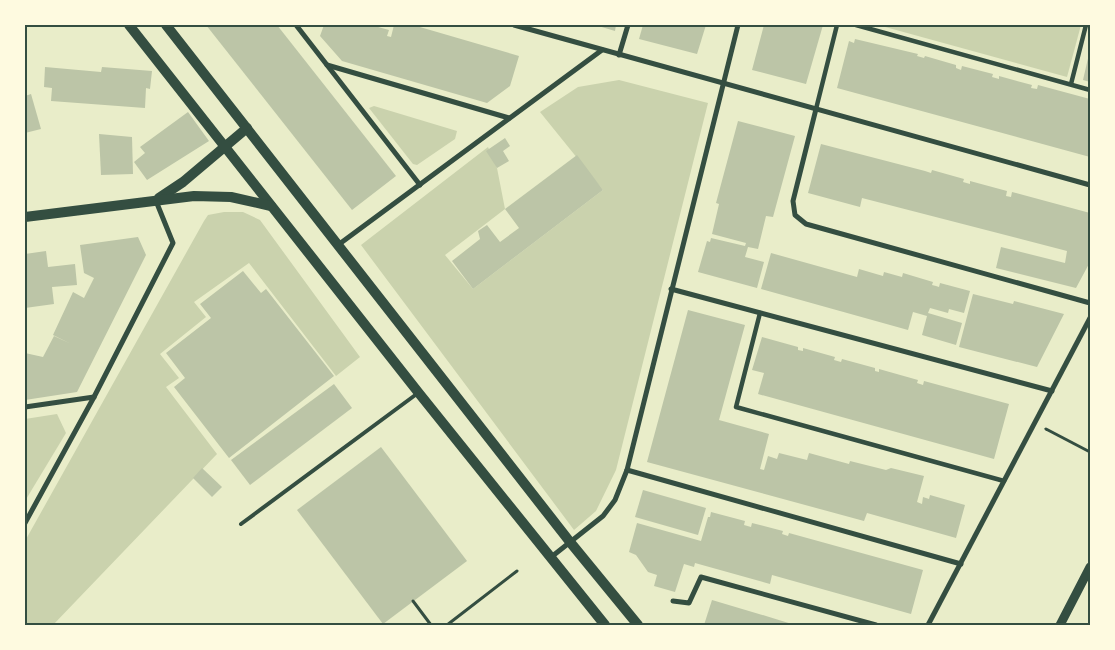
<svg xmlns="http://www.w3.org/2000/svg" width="1115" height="650" viewBox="0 0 1115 650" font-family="Lato,sans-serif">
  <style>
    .green { fill: #cad2ad }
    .building { fill: #bcc5a7 }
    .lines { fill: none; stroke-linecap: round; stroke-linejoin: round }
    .path { stroke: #344e41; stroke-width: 3 }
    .service { stroke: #344e41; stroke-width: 4 }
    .pedestrian { stroke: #344e41; stroke-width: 4.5 }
    .minor { stroke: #344e41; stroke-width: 5 }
    .tertiary { stroke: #344e41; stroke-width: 9 }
    .secondary { stroke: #344e41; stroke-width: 10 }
    .neatline { fill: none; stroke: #344e41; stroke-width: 2 }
  </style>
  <rect width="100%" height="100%" fill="#e9edc9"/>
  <!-- green -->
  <g class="green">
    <polygon points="878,25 1081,25 1067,77"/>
    <polygon points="619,80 708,103 616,470 596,511 574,530 361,245 488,147 497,168 505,209 445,255 473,289 603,190 540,112 578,87"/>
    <polygon points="374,106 457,131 455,139 417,165 413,164 369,108"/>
    <polygon points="224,212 243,212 260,220 360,357 336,376 249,263 194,302 206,317 160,354 179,378 166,387 217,454 53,625 25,625 25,541 204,221 208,215"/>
    <polygon points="57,414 66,433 25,501 25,419"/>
  </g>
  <!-- building -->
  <g class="building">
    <polygon points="206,25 277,25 396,176 352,210"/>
    <polygon points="324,25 358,25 365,27 366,25 371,25 389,30 387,36 391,37 394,25 413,25 519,56 510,86 487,103 342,61 320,36"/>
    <polygon points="595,25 616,25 615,31"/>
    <polygon points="643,25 706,25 697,54 639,39"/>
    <polygon points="764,25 823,25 806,84 752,70"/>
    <polygon points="855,39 918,54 917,56 924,58 925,56 956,65 956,68 961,70 962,66 993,74 992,77 999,79 999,76 1032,85 1031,88 1037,89 1038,85 1090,99 1090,157 837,88 849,41 854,43"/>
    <polygon points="1089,54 1090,54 1090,82 1083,80"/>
    <polygon points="45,67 101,72 102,67 152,71 150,89 146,88 145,108 51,101 52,88 44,87"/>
    <polygon points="31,94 41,129 25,133 25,96"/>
    <polygon points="188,112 209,141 147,180 134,162 145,153 140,147"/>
    <polygon points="738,121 795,136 773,217 766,216 758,249 748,247 745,257 764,262 757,288 698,272 707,241 710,242 711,238 745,246 746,243 712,234 719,204 716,203"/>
    <polygon points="99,134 132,137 133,174 101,175"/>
    <polygon points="505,138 510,146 503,151 509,161 497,168 486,151"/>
    <polygon points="821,144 925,171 931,173 932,170 964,179 963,182 970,184 970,181 1007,191 1006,196 1011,197 1012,192 1090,213 1090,262 1076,288 996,268 1001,247 1065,263 1067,251 862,198 860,207 808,193"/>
    <polygon points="577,155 603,190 473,289 452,261 480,239 478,231 487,225 500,242 519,228 505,209"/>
    <polygon points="138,237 146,255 77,392 25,400 25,353 43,357 54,336 69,343 53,335 73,292 84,298 94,278 84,273 80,245"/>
    <polygon points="46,251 48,267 75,264 77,285 52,287 54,304 25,308 25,254"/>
    <polygon points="771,253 857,277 859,269 883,276 884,272 902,277 903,273 933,282 932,285 936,286 939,287 940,283 970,291 964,313 949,309 948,313 930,308 928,313 962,323 956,345 922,335 927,316 913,312 908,330 761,289"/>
    <polygon points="243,271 261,293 266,289 334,376 229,458 174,387 185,378 166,353 211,318 200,304"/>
    <polygon points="973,294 1013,304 1014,301 1064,314 1037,367 959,347"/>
    <polygon points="688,310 745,325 719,420 769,434 760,469 764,470 768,456 777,459 779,453 807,460 809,453 849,464 850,461 886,470 891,468 924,476 917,502 922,504 923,497 929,499 930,495 965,505 956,538 867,513 864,521 647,462"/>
    <polygon points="762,337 798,347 798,350 803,351 803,348 835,357 834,360 841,362 842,359 875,368 875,371 879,372 879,369 918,380 917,383 923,385 924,381 1009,404 994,459 758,394 764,373 752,370"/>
    <polygon points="334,384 352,408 250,485 231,460"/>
    <polygon points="381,447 467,561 383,624 297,510"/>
    <polygon points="202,468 222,487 212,497 193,478"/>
    <polygon points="643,490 706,508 698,535 635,517"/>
    <polygon points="711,512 745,521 744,525 751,527 752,523 783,531 782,534 788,536 789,533 923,570 911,614 772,575 770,584 695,563 694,567 684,564 675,592 654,586 657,575 648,572 636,555 629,552 637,523 701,541 708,517 710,517"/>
    <polygon points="712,600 766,616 795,625 704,625"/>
  </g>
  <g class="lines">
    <!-- path -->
    <g class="path">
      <polyline points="1046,429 1090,452"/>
      <polyline points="413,601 431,625"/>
      <polyline points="447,625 517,571"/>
    </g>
    <!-- service -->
    <polyline class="service" points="241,524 418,393"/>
    <!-- pedestrian -->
    <g class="pedestrian">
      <polyline points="856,25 1090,90"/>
      <polyline points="1071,84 1086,25"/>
      <polyline points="816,109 837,25"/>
      <polyline points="760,313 736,407 1004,481"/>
    </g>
    <!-- minor -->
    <g class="minor">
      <polyline points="296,25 420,185"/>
      <polyline points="514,25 1090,185"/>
      <polyline points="619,55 628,25"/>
      <polyline points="327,65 509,118"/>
      <polyline points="816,109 793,201 795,215 806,224 1090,303"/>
      <polyline points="338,245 602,50"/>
      <polyline points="671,289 1052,391"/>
      <polyline points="25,407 94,397"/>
      <polyline points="627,470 961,564"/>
      <polyline points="25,523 94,397 173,243 156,201"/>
      <polyline points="550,558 603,516 615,500 627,470 738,25"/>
      <polyline points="673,601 689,603 701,577 876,625"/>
      <polyline points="928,625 1090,318"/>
    </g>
    <!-- tertiary -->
    <polyline class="tertiary" points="1060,625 1090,567"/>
    <!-- secondary -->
    <g class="secondary">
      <polyline points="129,25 418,392 605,625"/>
      <polyline points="166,25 570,542 638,625"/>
      <polyline points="159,198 183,182 247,128"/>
      <polyline points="25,217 194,196 231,197 271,206"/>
    </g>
  </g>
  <!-- border -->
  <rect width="1115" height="650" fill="none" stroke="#fefae0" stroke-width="52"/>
  <rect x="26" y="26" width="1063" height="598" class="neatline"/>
</svg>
